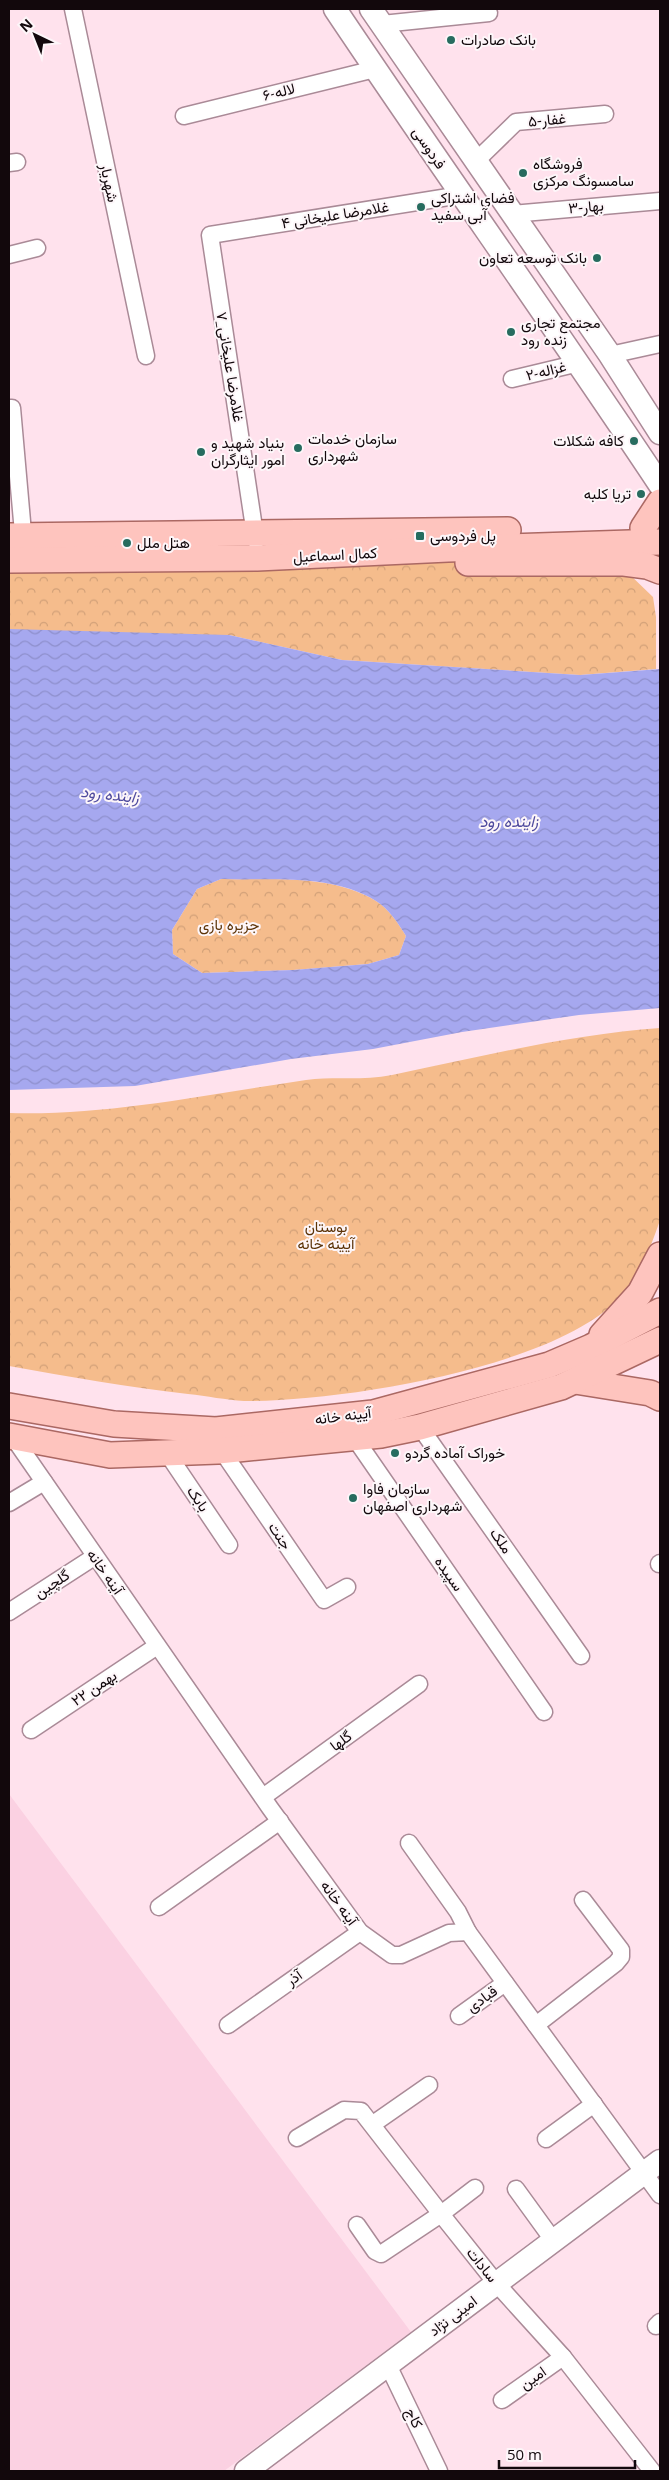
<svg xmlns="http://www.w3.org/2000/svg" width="669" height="2480" viewBox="0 0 669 2480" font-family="'Open Sans',Vazirmatn,sans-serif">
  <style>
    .built { fill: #fbd1e2 }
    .park { fill: url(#park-crowns) }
    .water { fill: url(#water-waves); fill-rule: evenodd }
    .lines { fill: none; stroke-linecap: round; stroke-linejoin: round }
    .street-casing { stroke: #aa8a97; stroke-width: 19 }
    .secondary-casing { stroke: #aa8a97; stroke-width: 25 }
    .primary-casing { stroke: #ab6863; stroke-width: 28 }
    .street { stroke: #fff; stroke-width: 16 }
    .secondary { stroke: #fff; stroke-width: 22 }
    .primary { stroke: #fec4be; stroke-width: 25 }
    .poi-dot { fill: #276c5f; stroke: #fdf6f9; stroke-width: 2 }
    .labels { text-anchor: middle; stroke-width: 4; stroke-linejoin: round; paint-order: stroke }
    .poi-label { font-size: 15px; fill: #12080c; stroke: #fdf6f9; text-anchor: start }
    .street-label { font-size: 15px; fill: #12080c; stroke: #fdf6f9 }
    .park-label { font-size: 15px; fill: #5c3307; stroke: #fdf6f9 }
    .water-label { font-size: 16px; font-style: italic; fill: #4f4a9e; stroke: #fdf6f9 }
  </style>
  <defs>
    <pattern id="park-crowns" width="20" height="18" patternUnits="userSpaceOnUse" patternTransform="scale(1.25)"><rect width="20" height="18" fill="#f5bc8c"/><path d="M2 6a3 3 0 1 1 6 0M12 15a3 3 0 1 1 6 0" fill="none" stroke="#d1a078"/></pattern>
    <pattern id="water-waves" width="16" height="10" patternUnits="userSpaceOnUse" patternTransform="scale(1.25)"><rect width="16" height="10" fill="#a6a8ef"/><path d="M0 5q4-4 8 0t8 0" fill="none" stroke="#8e8fcc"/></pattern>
  </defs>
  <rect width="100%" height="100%" fill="#ffe2ed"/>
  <!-- built -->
  <polygon class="built" points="9,1794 411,2332 224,2471 9,2471"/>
  <!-- park -->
  <g class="park">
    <polygon points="445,554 467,570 626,571 653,597 656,617 656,669 580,675 342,660 229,635 9,639 9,566"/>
    <path d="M221 879C271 880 332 874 376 901 389 909 398 923 406 936L399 955 368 964 293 970 202 973 173 954 172 930 197 889Z"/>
    <path d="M660 1028V1220C651 1247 640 1274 621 1296 558 1368 337 1402 244 1401 226 1400 207 1396 188 1394 128 1387 69 1377 9 1366V1113C107 1116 209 1094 306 1080 335 1076 363 1081 392 1075 479 1057 572 1034 660 1028Z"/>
  </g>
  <!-- water -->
  <path class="water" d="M9 629 229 635 342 660 580 675 660 669V1008L579 1015 462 1032 373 1049 291 1059 135 1086 9 1090ZM221 879C271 881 331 873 376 901 389 909 398 923 406 936L399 955 368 964 293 970 202 973 173 954 172 930 197 889Z"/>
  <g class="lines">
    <defs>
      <g id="street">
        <polyline points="73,9 146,356"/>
        <polyline points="382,24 489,13"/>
        <polyline points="184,116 375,69"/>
        <polyline points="475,162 516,122 605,114"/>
        <polyline points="9,163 17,162"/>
        <polyline points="512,214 660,201"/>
        <polyline points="9,255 37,248"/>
        <polyline points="610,355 660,344"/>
        <polyline points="512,379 579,363"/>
        <polyline points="9,408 12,408 24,544"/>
        <polyline points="256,541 210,235 461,195"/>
        <polyline points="420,1427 581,1656"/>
        <polyline points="13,1437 270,1808 360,1932 392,1955 401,1955 449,1933 468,1932 660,2195"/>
        <polyline points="354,1437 544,1712"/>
        <polyline points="222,1451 324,1600 347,1587"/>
        <polyline points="167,1453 229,1545"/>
        <polyline points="9,1503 44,1482"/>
        <polyline points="659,1564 660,1563"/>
        <polyline points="9,1612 94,1557"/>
        <polyline points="31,1730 157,1646"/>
        <polyline points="263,1797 419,1684"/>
        <polyline points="409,1843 458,1912 468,1932"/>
        <polyline points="159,1907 280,1821"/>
        <polyline points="459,2016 505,1983"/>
        <polyline points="228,2025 360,1932"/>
        <polyline points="536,2025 616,1963 621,1957 621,1950 583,1900"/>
        <polyline points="373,2124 429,2085"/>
        <polyline points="297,2138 344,2110 361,2111 441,2214 496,2283 563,2357 652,2471"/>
        <polyline points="546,2139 594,2104"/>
        <polyline points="516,2189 553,2240"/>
        <polyline points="357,2225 375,2251 381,2254 441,2214 475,2188"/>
        <polyline points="656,2326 660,2322"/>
        <polyline points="388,2365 439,2471"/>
        <polyline points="502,2400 563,2357"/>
      </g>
      <g id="secondary">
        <path d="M335 9C442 169 554 325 660 485"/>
        <polyline points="371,9 610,355 660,433"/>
        <polyline points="246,2471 660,2161"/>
      </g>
      <g id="primary">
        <polyline points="643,528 660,502"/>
        <polyline points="9,536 508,530"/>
        <polyline points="9,560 257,558 448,549 660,542"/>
        <polyline points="468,563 624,563 647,566 660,571"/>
        <polyline points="602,1335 640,1293 660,1255"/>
        <polyline points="575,1381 650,1393 660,1398"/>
        <polyline points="9,1406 114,1424 216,1430 373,1413 549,1365 591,1347 660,1311"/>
        <polyline points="9,1436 110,1455 218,1451 381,1435 420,1427 561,1387 660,1340"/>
      </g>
    </defs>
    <!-- street casing -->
    <use href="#street" class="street-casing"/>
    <!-- secondary casing -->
    <use href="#secondary" class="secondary-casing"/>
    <!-- primary casing -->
    <use href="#primary" class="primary-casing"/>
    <!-- street -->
    <use href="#street" class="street"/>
    <!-- secondary -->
    <use href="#secondary" class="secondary"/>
    <!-- primary -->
    <use href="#primary" class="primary"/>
  </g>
  <!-- markers -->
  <g class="poi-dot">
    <circle cx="451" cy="40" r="5"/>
    <circle cx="523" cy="173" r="5"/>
    <circle cx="421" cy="207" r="5"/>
    <circle cx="597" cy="258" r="5"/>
    <circle cx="511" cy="332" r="5"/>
    <circle cx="634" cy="441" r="5"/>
    <circle cx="298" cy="448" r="5"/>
    <circle cx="201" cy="452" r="5"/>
    <circle cx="641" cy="494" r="5"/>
    <rect x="415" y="531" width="10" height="10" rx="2.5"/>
    <circle cx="127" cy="543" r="5"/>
    <circle cx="395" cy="1453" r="5"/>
    <circle cx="353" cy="1498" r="5"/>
  </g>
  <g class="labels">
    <!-- poi labels -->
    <g class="poi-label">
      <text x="461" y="45">بانک صادرات</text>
      <text x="533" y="169">فروشگاه<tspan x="533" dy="17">سامسونگ مرکزی</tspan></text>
      <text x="431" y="203">فضای اشتراکی<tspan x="431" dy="17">آبی سفید</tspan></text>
      <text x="587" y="263" text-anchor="end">بانک توسعه تعاون</text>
      <text x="521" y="328">مجتمع تجاری<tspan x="521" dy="17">زنده رود</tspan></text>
      <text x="308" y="444">سازمان خدمات<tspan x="308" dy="17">شهرداری</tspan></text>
      <text x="624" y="446" text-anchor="end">کافه شکلات</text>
      <text x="211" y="448">بنیاد شهید و<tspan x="211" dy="17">امور ایثارگران</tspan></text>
      <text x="631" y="499" text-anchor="end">تریا کلبه</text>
      <text x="430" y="541">پل فردوسی</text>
      <text x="137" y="548">هتل ملل</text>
      <text x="405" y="1458">خوراک آماده گردو</text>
      <text x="363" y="1494">سازمان فاوا<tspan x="363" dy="17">شهرداری اصفهان</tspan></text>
    </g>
    <!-- street labels -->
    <g class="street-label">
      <text transform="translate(279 92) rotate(-14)" y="5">۶-لاله</text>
      <text transform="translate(547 120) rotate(-5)" y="5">۵-غفار</text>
      <text transform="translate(429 148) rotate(56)" y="5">فردوسی</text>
      <text transform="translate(109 183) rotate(78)" y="5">شهریار</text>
      <text transform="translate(586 207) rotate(-5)" y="5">۳-بهار</text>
      <text transform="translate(335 215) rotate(-9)" y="5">۴ غلامرضا علیخانی</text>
      <text transform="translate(230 367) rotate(81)" y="5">۷_غلامرضا علیخانی</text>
      <text transform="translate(546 371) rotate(-14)" y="5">۲-غزاله</text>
      <text transform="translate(335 555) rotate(-3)" y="5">کمال اسماعیل</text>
      <text transform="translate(343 1416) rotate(-7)" y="5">آیینه خانه</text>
      <text transform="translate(198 1499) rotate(56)" y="5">بابک</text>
      <text transform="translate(280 1536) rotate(56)" y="5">جنت</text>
      <text transform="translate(501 1541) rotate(55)" y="5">ملک</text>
      <text transform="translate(105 1572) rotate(55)" y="5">آینه خانه</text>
      <text transform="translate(449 1574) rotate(55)" y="5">سپیده</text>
      <text transform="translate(52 1584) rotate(-33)" y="5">گلچین</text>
      <text transform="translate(94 1688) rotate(-34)" y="5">۲۲ بهمن</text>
      <text transform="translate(341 1741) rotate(-36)" y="5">گلها</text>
      <text transform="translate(339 1903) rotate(54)" y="5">آینه خانه</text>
      <text transform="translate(294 1978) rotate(-35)" y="5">آذر</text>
      <text transform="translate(482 1999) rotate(-36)" y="5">قبادی</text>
      <text transform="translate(482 2265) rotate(51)" y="5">سادات</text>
      <text transform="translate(453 2316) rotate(-37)" y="5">امینی نژاد</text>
      <text transform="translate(533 2378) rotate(-35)" y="5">امین</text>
      <text transform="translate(414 2418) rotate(64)" y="5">کاج</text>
    </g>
    <!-- park labels -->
    <g class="park-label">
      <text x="229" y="930">جزیره بازی</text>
      <text x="326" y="1232">بوستان<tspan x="326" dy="17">آیینه خانه</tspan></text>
    </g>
    <!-- water labels -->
    <g class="water-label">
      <text transform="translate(110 794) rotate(6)" y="6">زاینده رود</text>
      <text x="509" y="827">زاینده رود</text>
    </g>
  </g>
  <!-- border -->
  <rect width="669" height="2480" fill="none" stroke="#12080c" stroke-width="20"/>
  <!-- north arrow -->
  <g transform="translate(35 35) rotate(317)" stroke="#fdf6f9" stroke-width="4" paint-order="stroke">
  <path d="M0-4L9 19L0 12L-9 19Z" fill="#12080c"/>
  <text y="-8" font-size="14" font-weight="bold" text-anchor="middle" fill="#12080c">N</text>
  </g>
  <!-- scale -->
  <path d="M499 2460v8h136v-8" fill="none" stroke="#12080c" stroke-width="2.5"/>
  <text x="507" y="2460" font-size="15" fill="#12080c" stroke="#fdf6f9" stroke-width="4" paint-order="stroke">50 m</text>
</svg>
